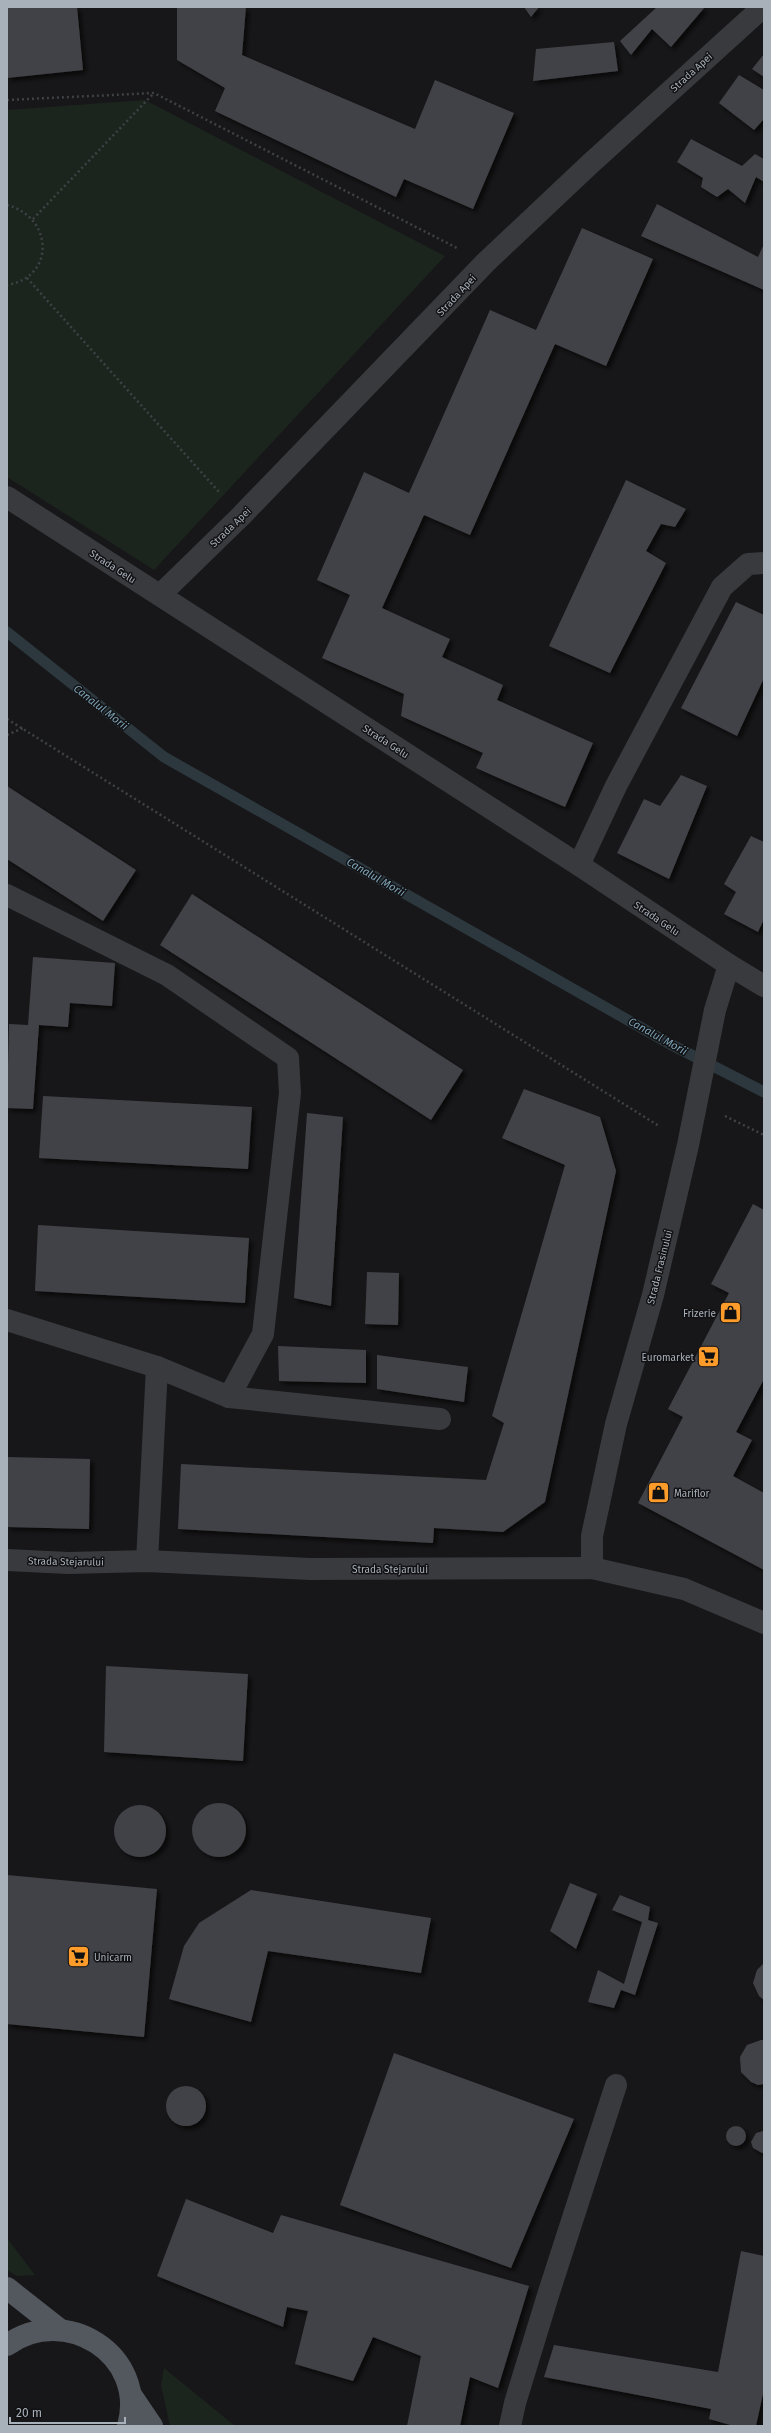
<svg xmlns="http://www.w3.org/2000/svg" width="771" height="2433" viewBox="0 0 771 2433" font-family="'Fira Sans',sans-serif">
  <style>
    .green { fill: #1c251d }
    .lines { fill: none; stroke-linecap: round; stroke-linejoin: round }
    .stream { stroke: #2c383e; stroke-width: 11 }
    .building { fill: #414246; filter: url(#shadow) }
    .path { stroke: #3e4145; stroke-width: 2.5; stroke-dasharray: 2 3; stroke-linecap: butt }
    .minor { stroke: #383a3e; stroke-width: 22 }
    .major { stroke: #53575e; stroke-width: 22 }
    .labels { text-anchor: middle; stroke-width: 3; stroke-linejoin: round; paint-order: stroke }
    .street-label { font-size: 10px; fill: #a8b0ba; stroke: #121214 }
    .poi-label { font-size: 10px; fill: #a8b0ba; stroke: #121214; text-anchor: end }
    .water-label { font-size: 11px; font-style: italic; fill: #7da3b7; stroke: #121214 }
  </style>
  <defs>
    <filter id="shadow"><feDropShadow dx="3.5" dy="3.5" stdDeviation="2" flood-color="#0009"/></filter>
  </defs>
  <rect width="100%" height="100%" fill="#171719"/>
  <!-- green -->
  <g class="green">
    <polygon points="145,100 445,256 154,570 7,477 7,110"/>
    <polygon points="7,2238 35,2275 17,2276 7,2270"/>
    <polygon points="164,2368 235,2426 170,2426 161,2385"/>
  </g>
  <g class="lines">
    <!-- stream -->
    <polyline class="stream" points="7,632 164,757 670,1044 764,1092"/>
  </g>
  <!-- building -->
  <g class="building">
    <polygon points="7,7 77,7 83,70 7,78"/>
    <polygon points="177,7 246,7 242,55 415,129 435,80 514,113 473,209 404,179 396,197 215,111 225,88 177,60"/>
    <polygon points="524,7 539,7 531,17"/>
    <polygon points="657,7 705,7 671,47 652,29 631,55 620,41"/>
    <polygon points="614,42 618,71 533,81 536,49"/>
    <polygon points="764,54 764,77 752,69"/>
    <polygon points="739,75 764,90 764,119 754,130 719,103"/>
    <polygon points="691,139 742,166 755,154 764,159 764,182 756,177 745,203 728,189 717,197 701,187 703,178 677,162"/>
    <polygon points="657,204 758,257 764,244 764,290 641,236"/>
    <polygon points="582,228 653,259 606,366 555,344 470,535 424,515 382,608 450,639 442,657 503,685 497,700 593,743 565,807 476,768 483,753 401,716 404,694 322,658 350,595 317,580 364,472 409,493 490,310 536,330"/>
    <polygon points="626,480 686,509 675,527 661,524 646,551 666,563 610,673 549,646"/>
    <polygon points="736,602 764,615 764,678 737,736 681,708"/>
    <polygon points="681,775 707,786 669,879 617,853 644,799 660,806"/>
    <polygon points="7,786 136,870 103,921 7,859"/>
    <polygon points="751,836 764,842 764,919 758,932 724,914 736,892 724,884"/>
    <polygon points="192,894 463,1070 431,1120 160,945"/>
    <polygon points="33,957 115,963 112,1006 70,1003 68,1027 39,1025 33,1109 7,1108 9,1024 28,1025"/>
    <polygon points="524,1089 600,1117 616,1171 545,1502 503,1532 434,1528 433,1543 178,1529 181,1464 486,1480 504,1423 492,1416 565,1165 502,1138"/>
    <polygon points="43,1096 252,1107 248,1169 39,1158"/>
    <polygon points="307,1113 343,1117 331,1306 294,1298"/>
    <polygon points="753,1204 764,1210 764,1379 736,1432 752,1440 733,1476 764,1493 764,1570 638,1503 683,1417 668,1409 729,1293 711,1284"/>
    <polygon points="38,1225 249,1238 245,1303 35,1291"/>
    <polygon points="367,1272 399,1273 398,1325 365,1324"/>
    <polygon points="278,1346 366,1350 366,1383 279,1381"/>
    <polygon points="377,1355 468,1367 464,1402 377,1389"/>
    <polygon points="7,1457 90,1459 89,1529 7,1527"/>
    <polygon points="106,1666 248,1674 243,1761 104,1752"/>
    <circle cx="219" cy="1830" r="27"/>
    <circle cx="140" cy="1831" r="26"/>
    <polygon points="7,1875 157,1889 144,2037 7,2024"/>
    <polygon points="570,1883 597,1894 576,1949 550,1931"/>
    <polygon points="251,1890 431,1918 421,1973 268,1951 251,2022 169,1999 184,1946 199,1923"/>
    <polygon points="620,1895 650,1907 648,1920 658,1923 635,1995 621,1990 614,2008 588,2002 598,1970 624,1984 642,1922 612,1910"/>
    <polygon points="764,1963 764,2000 759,1996 753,1983 757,1970"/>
    <polygon points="761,2040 764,2040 764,2084 758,2085 751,2082 741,2072 740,2057 747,2045"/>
    <polygon points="394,2053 574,2119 511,2268 340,2205"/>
    <circle cx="186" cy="2106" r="20"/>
    <circle cx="736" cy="2136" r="10"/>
    <polygon points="763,2131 764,2152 762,2153 753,2148 751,2142 756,2133"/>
    <polygon points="186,2199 273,2233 281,2215 529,2286 498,2388 470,2377 460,2426 407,2426 421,2356 373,2337 353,2381 295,2364 308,2311 287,2307 283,2327 157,2276"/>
    <polygon points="741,2251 764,2256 764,2389 756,2426 734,2426 709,2419 711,2409 544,2377 554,2345 718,2372"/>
  </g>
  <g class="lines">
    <!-- path -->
    <g class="path">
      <polyline points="7,100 154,93 457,248"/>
      <path d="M7 205C53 217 56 277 7 285"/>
      <polyline points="33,219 153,94"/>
      <polyline points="27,278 219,492"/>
      <polyline points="7,719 659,1126"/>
      <polyline points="7,735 23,728"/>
      <polyline points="725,1116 764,1135"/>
    </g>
    <!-- minor -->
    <g class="minor">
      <polyline points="7,497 579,865 729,965 764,986"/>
      <polyline points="160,595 241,516 486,262 590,164 763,7"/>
      <polyline points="579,865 616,786 722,587 748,564 764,563"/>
      <polyline points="7,895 167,975 288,1058 290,1093 263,1334 229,1397 157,1367 147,1561"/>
      <polyline points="7,1320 157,1367"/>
      <polyline points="229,1397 440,1419"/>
      <polyline points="7,1560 68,1563 147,1561 310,1569 592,1568 684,1589 764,1623"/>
      <polyline points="592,1568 592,1536 616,1424 653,1295 688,1145 715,1010 729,965"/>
      <polyline points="510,2426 515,2403 549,2292 616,2085"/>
    </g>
    <!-- major -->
    <g class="major">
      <polyline points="7,2288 59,2329"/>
      <path d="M7 2345C65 2303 148 2355 128 2426"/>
      <polyline points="131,2395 152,2426"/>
    </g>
  </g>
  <!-- icons -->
  <defs>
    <symbol id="shop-square" viewBox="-11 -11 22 22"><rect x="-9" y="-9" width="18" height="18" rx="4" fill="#fd9b2b" stroke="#121214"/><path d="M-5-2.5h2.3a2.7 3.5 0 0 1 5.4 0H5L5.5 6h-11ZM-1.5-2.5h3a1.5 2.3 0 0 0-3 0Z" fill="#111"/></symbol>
    <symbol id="supermarket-square" viewBox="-11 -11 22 22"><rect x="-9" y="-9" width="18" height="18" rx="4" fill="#fd9b2b" stroke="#121214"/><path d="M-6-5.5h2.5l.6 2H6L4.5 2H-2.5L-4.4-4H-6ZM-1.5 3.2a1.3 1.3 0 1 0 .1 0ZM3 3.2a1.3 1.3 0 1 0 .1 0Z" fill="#111"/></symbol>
  </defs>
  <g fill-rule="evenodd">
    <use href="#shop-square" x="718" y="1300" width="25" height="25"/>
    <use href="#supermarket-square" x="696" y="1344" width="25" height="25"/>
    <use href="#shop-square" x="646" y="1480" width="25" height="25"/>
    <use href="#supermarket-square" x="66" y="1944" width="25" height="25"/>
  </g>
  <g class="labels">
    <!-- street labels -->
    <g class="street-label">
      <text transform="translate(691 72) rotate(-42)" y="4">Strada Apei</text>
      <text transform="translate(456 295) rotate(-47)" y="4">Strada Apei</text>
      <text transform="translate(230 527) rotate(-44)" y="4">Strada Apei</text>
      <text transform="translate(113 566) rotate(33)" y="4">Strada Gelu</text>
      <text transform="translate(386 741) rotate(33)" y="4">Strada Gelu</text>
      <text transform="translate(657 918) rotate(34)" y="4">Strada Gelu</text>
      <text transform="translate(659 1267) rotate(-76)" y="4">Strada Frasinului</text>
      <text transform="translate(66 1561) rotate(1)" y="4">Strada Stejarului</text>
      <text x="390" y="1573">Strada Stejarului</text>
    </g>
    <!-- poi labels -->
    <g class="poi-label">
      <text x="716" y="1317">Frizerie</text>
      <text x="694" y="1361">Euromarket</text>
      <text x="674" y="1497" text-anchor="start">Mariflor</text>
      <text x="94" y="1961" text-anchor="start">Unicarm</text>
    </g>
    <!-- water labels -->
    <g class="water-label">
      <text transform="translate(101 707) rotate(38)" y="4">Canalul Morii</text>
      <text transform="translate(376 877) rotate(30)" y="4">Canalul Morii</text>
      <text transform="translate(658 1036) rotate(29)" y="4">Canalul Morii</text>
    </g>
  </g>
  <!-- border -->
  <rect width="771" height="2433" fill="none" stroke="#a8b0ba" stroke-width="16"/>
  <!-- scale -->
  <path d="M10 2417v6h115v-6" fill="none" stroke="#a8b0ba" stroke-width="2"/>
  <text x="16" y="2417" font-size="12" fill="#a8b0ba" stroke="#121214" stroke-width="3" paint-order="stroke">20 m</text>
</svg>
